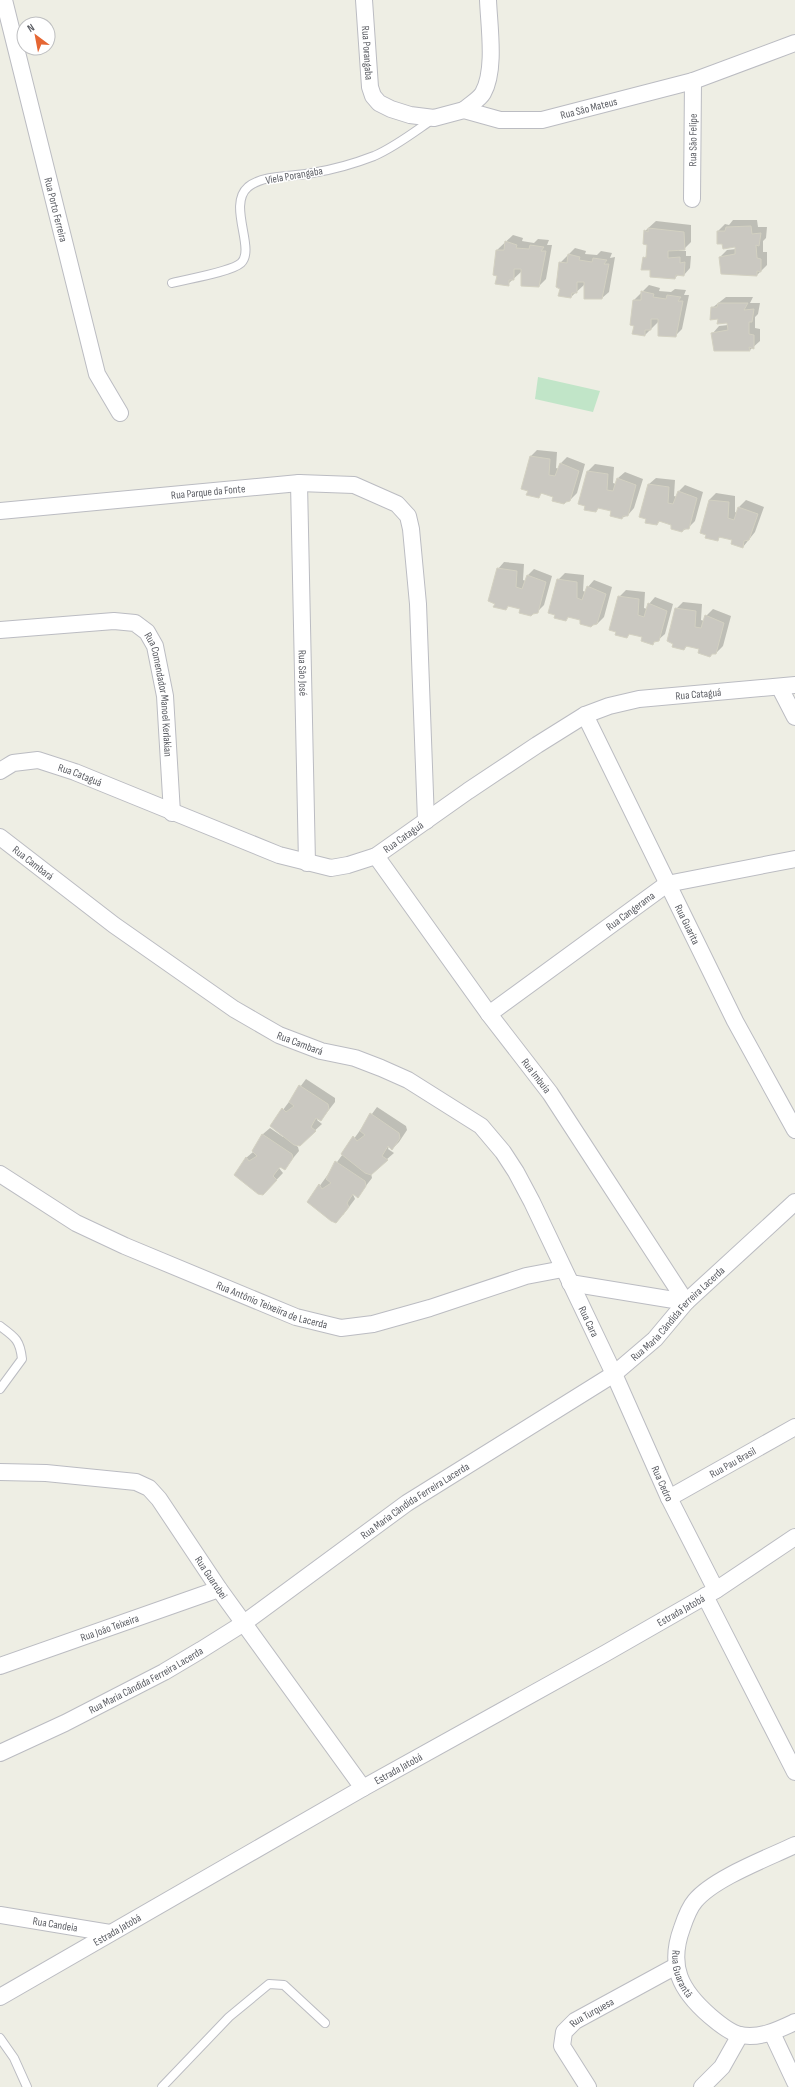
<svg xmlns="http://www.w3.org/2000/svg" width="795" height="2087" viewBox="0 0 795 2087" font-family="'Sofia Sans Condensed',sans-serif">
  <style>
    .green { fill: #c1e5c8 }
    .shadow { fill: #0003 }
    .building { fill: #cac8c1; stroke: #d3d1c2 }
    .lines { fill: none; stroke-linecap: round; stroke-linejoin: round }
    .service-casing { stroke: #bbbcc2; stroke-width: 10 }
    .minor-casing { stroke: #bbbcc2; stroke-width: 18 }
    .service { stroke: #fff; stroke-width: 8 }
    .minor { stroke: #fff; stroke-width: 16 }
    .labels { text-anchor: middle; stroke-width: 3; stroke-linejoin: round; paint-order: stroke }
    .street-label { font-size: 11px; fill: #5c5e64; stroke: #fff }
  </style>
  <rect width="100%" height="100%" fill="#eeeee4"/>
  <!-- green -->
  <polygon class="green" points="538,377 600,391 593,412 535,399"/>
  <!-- shadow -->
  <g class="shadow">
    <polygon points="733,220 757,220 758,227 767,227 766,238 763,241 763,252 767,252 767,265 757,275 720,257 727,250 736,249 736,246 718,231 725,224 729,225"/>
    <polygon points="656,221 691,225 691,242 684,249 679,250 679,251 686,251 686,256 691,256 690,268 684,275 679,274 675,278 651,269 644,258 648,255 648,244 645,231"/>
    <polygon points="513,235 523,238 522,241 534,243 538,239 549,240 547,245 552,245 546,279 539,286 522,271 508,284 498,276 497,250"/>
    <polygon points="575,248 586,251 585,254 597,255 601,251 612,253 610,258 615,257 609,292 602,298 585,284 571,297 561,288 560,263"/>
    <polygon points="649,285 660,288 659,291 671,292 675,289 686,290 684,295 689,295 682,329 675,336 659,321 645,335 635,325 634,300"/>
    <polygon points="726,297 753,297 750,303 760,303 758,314 755,317 755,328 760,329 760,341 750,350 713,333 719,326 728,325 728,322 719,317 712,308"/>
    <polygon points="537,450 557,452 556,468 559,469 560,464 567,457 585,464 577,493 570,500 542,493 538,496 529,491 531,456"/>
    <polygon points="595,464 614,467 613,483 616,484 618,478 625,472 643,479 634,508 628,515 622,518 612,511 599,507 596,511 580,503 588,471"/>
    <polygon points="656,478 675,480 674,496 677,497 678,492 685,485 703,492 695,521 688,528 682,531 673,524 660,521 656,524 649,484"/>
    <polygon points="716,493 735,496 735,512 737,513 739,507 746,500 764,507 755,532 743,547 733,539 721,536 717,540 709,500"/>
    <polygon points="504,562 524,564 523,580 526,581 527,576 534,569 552,576 544,605 537,612 522,608 498,569"/>
    <polygon points="565,573 584,575 583,591 586,592 588,587 594,580 612,587 604,617 597,624 582,619 558,580"/>
    <polygon points="626,590 645,592 644,608 647,609 649,604 655,597 673,604 665,634 658,640 630,633 627,637 619,597"/>
    <polygon points="683,602 702,604 701,620 704,621 706,616 713,609 731,616 723,646 716,653 688,645 684,649 676,609"/>
    <polygon points="306,1079 335,1098 335,1102 321,1120 318,1118 317,1120 322,1124 299,1145 294,1144 298,1147 299,1151 284,1169 281,1167 279,1168 283,1173 263,1194 246,1158 253,1152 263,1134 270,1128 283,1137 284,1135 271,1126"/>
    <polygon points="377,1107 406,1126 407,1130 399,1142 392,1149 389,1146 388,1149 394,1153 371,1173 372,1178 358,1196 352,1192 355,1199 343,1215 308,1202"/>
  </g>
  <!-- building -->
  <g class="building">
    <polygon points="751,226 752,234 761,233 759,246 756,245 757,258 761,259 761,272 757,271 757,276 721,274 719,257 735,254 735,247 723,249 722,244 717,244 717,231 725,231 726,227"/>
    <polygon points="648,228 684,232 685,250 668,251 668,258 680,257 680,263 685,262 684,276 676,275 675,279 650,277 650,270 641,270 643,257 646,258 647,245 643,244 644,230 648,232"/>
    <polygon points="505,241 517,245 516,248 529,249 530,245 544,247 541,251 546,251 539,287 521,286 521,269 514,269 514,280 509,280 509,286 495,284 497,276 493,275 496,250 504,250"/>
    <polygon points="568,254 580,257 579,260 592,262 593,258 607,260 604,264 609,264 602,299 584,299 584,282 577,282 577,293 572,293 571,298 558,296 560,289 556,287 559,262 567,263"/>
    <polygon points="641,291 654,294 653,297 666,299 667,295 681,297 678,301 683,301 676,337 658,336 658,319 651,319 651,330 645,330 645,336 632,334 634,326 630,325 633,300 641,300"/>
    <polygon points="718,303 748,303 744,310 754,309 752,322 749,322 749,334 754,335 754,349 749,347 750,351 714,351 711,333 728,330 727,323 717,324 718,319 710,320 711,307 717,307"/>
    <polygon points="530,456 550,459 549,475 555,476 560,463 579,471 570,501 566,502 564,504 552,501 553,497 541,493 539,498 526,495 528,491 521,489"/>
    <polygon points="587,471 608,474 607,490 613,491 617,478 636,485 628,516 623,516 622,519 610,516 611,511 598,508 596,512 584,510 585,506 578,504"/>
    <polygon points="648,484 669,487 668,503 673,504 678,491 697,498 689,529 684,529 682,532 671,529 671,525 659,521 657,525 645,523 646,519 639,517"/>
    <polygon points="709,500 729,502 728,518 734,520 738,507 758,514 749,540 744,541 743,548 731,544 732,540 719,537 718,541 705,538 706,535 700,533"/>
    <polygon points="497,568 517,571 516,587 522,589 527,575 546,582 538,613 533,614 531,616 519,613 520,609 508,606 506,610 493,607 495,604 488,601"/>
    <polygon points="557,579 577,582 577,598 582,600 587,586 606,594 597,624 593,625 591,627 580,624 580,620 568,617 566,621 554,618 555,615 548,613"/>
    <polygon points="618,596 639,599 638,615 644,617 648,603 667,611 659,641 654,642 653,645 641,641 642,637 629,634 627,638 615,635 616,632 609,630"/>
    <polygon points="675,608 696,611 695,627 701,628 705,615 724,623 716,654 712,654 710,657 698,653 699,649 686,646 684,650 672,647 673,644 667,641"/>
    <polygon points="299,1085 328,1104 329,1109 321,1121 316,1118 311,1127 316,1131 300,1146 294,1145 270,1126 282,1108 286,1112 294,1106 289,1102"/>
    <polygon points="370,1113 399,1133 400,1138 392,1150 388,1146 382,1156 388,1160 371,1175 365,1173 341,1154 353,1136 357,1141 365,1135 360,1131"/>
    <polygon points="262,1134 292,1154 293,1158 285,1170 280,1167 273,1176 277,1180 263,1195 258,1194 234,1175 246,1157 249,1161 257,1156 252,1151"/>
    <polygon points="335,1161 365,1181 366,1186 358,1198 353,1194 347,1203 349,1207 336,1223 331,1221 307,1202 319,1184 322,1189 331,1183 326,1179"/>
  </g>
  <g class="lines">
    <defs>
      <g id="service">
        <path d="M172 283C187 279 231 272 241 263 256 249 227 205 248 187 264 174 292 177 312 173 331 170 356 163 374 156 395 147 414 132 433 119"/>
        <path d="M0 1326C15 1337 20 1340 22 1359L0 1389"/>
        <polyline points="0,2038 14,2058 27,2087"/>
        <polyline points="162,2087 229,2017 269,1984 284,1985 325,2023"/>
      </g>
      <g id="minor">
        <path id="s1" d="M4 0 97 374 120 413"/>
        <path id="s2" d="M364 0 370 87 373 96 379 103 391 109 410 115 434 118 464 110 500 120H542L693 81 795 43"/>
        <path d="M464 110C469 105 479 100 483 93 496 70 489 26 488 0"/>
        <path id="s3" d="M692 199 693 81"/>
        <path id="s4" d="M299 483 307 863"/>
        <path id="s5" d="M0 511 299 483 354 485 397 504 408 516 411 529 418 604 426 821"/>
        <path id="s6" d="M0 630 114 621 135 623 147 632 155 646 165 696 172 813"/>
        <polyline points="780,688 795,717"/>
        <path id="s7" d="M585 715 735 1021 795 1130"/>
        <path id="s8" d="M0 771 13 763 38 760 75 772 279 855 331 868 348 865 376 856 468 791 537 745 585 715 609 706 639 699 795 685"/>
        <path id="s9" d="M0 837 114 925 234 1009 279 1035 321 1051 355 1058 381 1068 408 1080 481 1126 503 1152 516 1172 532 1202 614 1374 669 1498 716 1590"/>
        <path id="s10" d="M376 856 489 1014 550 1093 686 1302"/>
        <path id="s11" d="M489 1014 667 884 795 859"/>
        <path id="s12" d="M0 1174 76 1223 125 1246 296 1317 341 1328 373 1324 430 1308 526 1276 563 1269"/>
        <polyline points="570,1283 686,1302"/>
        <path id="s13" d="M0 1472 46 1473 136 1482 149 1488 159 1499 219 1589 363 1788"/>
        <path id="s14" d="M669 1498 795 1427"/>
        <polyline points="705,1596 795,1772"/>
        <path id="s15" d="M0 1666 219 1589"/>
        <path id="s16" d="M0 1753 65 1723 164 1672 201 1650 244 1623 407 1503 614 1374 655 1339 686 1302 795 1202"/>
        <path id="s17" d="M795 1845C768 1858 714 1878 695 1901 689 1908 685 1919 682 1928 668 1966 680 1990 710 2016 717 2022 730 2033 740 2035 760 2039 778 2030 795 2022"/>
        <path id="s18" d="M0 1915 110 1933"/>
        <path id="s19" d="M0 1997 363 1788 606 1653 716 1590 795 1537"/>
        <polyline points="772,2033 795,2082"/>
        <path id="s20" d="M588 2087 562 2046 564 2032 575 2021 676 1966"/>
        <polyline points="702,2087 722,2067 740,2035"/>
      </g>
    </defs>
    <!-- service casing -->
    <use href="#service" class="service-casing"/>
    <!-- minor casing -->
    <use href="#minor" class="minor-casing"/>
    <!-- service -->
    <use href="#service" class="service"/>
    <!-- minor -->
    <use href="#minor" class="minor"/>
  </g>
  <g class="labels">
    <!-- street labels -->
    <g class="street-label">
      <text dy="4" stroke="none"><textPath href="#s2" startOffset="53">Rua Porangaba</textPath></text>
      <text dy="4" stroke="none"><textPath href="#s2" startOffset="322">Rua São Mateus</textPath></text>
      <text dy="4" stroke="none"><textPath href="#s3" startOffset="59">Rua São Felipe</textPath></text>
      <text transform="translate(294 175) rotate(-10)" y="4">Viela Porangaba</text>
      <text dy="4" stroke="none"><textPath href="#s1" startOffset="216">Rua Porto Ferreira</textPath></text>
      <text dy="4" stroke="none"><textPath href="#s5" startOffset="209">Rua Parque da Fonte</textPath></text>
      <text dy="4" stroke="none"><textPath href="#s4" startOffset="190">Rua São José</textPath></text>
      <text dy="4" stroke="none"><textPath href="#s8" startOffset="768">Rua Cataguá</textPath></text>
      <text dy="4" stroke="none"><textPath href="#s6" startOffset="215">Rua Comendador Manoel Kerlakian</textPath></text>
      <text dy="4" stroke="none"><textPath href="#s8" startOffset="85">Rua Cataguá</textPath></text>
      <text dy="4" stroke="none"><textPath href="#s8" startOffset="433">Rua Cataguá</textPath></text>
      <text dy="4" stroke="none"><textPath href="#s9" startOffset="42">Rua Cambará</textPath></text>
      <text dy="4" stroke="none"><textPath href="#s11" startOffset="175">Rua Cangerama</textPath></text>
      <text dy="4" stroke="none"><textPath href="#s7" startOffset="233">Rua Guarita</textPath></text>
      <text dy="4" stroke="none"><textPath href="#s9" startOffset="365">Rua Cambará</textPath></text>
      <text dy="4" stroke="none"><textPath href="#s10" startOffset="272">Rua Imbuia</textPath></text>
      <text dy="4" stroke="none"><textPath href="#s12" startOffset="303">Rua Antônio Teixeiira de Lacerda</textPath></text>
      <text dy="4" stroke="none"><textPath href="#s16" startOffset="811">Rua Maria Cândida Ferreira Lacerda</textPath></text>
      <text dy="4" stroke="none"><textPath href="#s9" startOffset="790">Rua Cara</textPath></text>
      <text dy="4" stroke="none"><textPath href="#s14" startOffset="73">Rua Pau Brasil</textPath></text>
      <text dy="4" stroke="none"><textPath href="#s9" startOffset="968">Rua Cedro</textPath></text>
      <text dy="4" stroke="none"><textPath href="#s16" startOffset="487">Rua Maria Cândida Ferreira Lacerda</textPath></text>
      <text dy="4" stroke="none"><textPath href="#s13" startOffset="260">Rua Guarubei</textPath></text>
      <text dy="4" stroke="none"><textPath href="#s19" startOffset="783">Estrada Jatobá</textPath></text>
      <text dy="4" stroke="none"><textPath href="#s15" startOffset="116">Rua João Teixeira</textPath></text>
      <text dy="4" stroke="none"><textPath href="#s16" startOffset="163">Rua Maria Cândida Ferreira Lacerda</textPath></text>
      <text dy="4" stroke="none"><textPath href="#s19" startOffset="459">Estrada Jatobá</textPath></text>
      <text dy="4" stroke="none"><textPath href="#s18" startOffset="56">Rua Candeia</textPath></text>
      <text dy="4" stroke="none"><textPath href="#s19" startOffset="135">Estrada Jatobá</textPath></text>
      <text dy="4" stroke="none"><textPath href="#s17" startOffset="193">Rua Guarantâ</textPath></text>
      <text dy="4" stroke="none"><textPath href="#s20" startOffset="97">Rua Turquesa</textPath></text>
    </g>
  </g>
  <!-- north arrow -->
  <g transform="translate(36 36) rotate(328)"><circle r="19" fill="#ffffff" stroke="#bebfc1"/>
  <path d="M0-3L7 15L0 10L-7 15Z" fill="#e56633"/>
  <text y="-6" font-size="11" font-weight="bold" text-anchor="middle" fill="#5c5e64">N</text>
  </g>
</svg>
